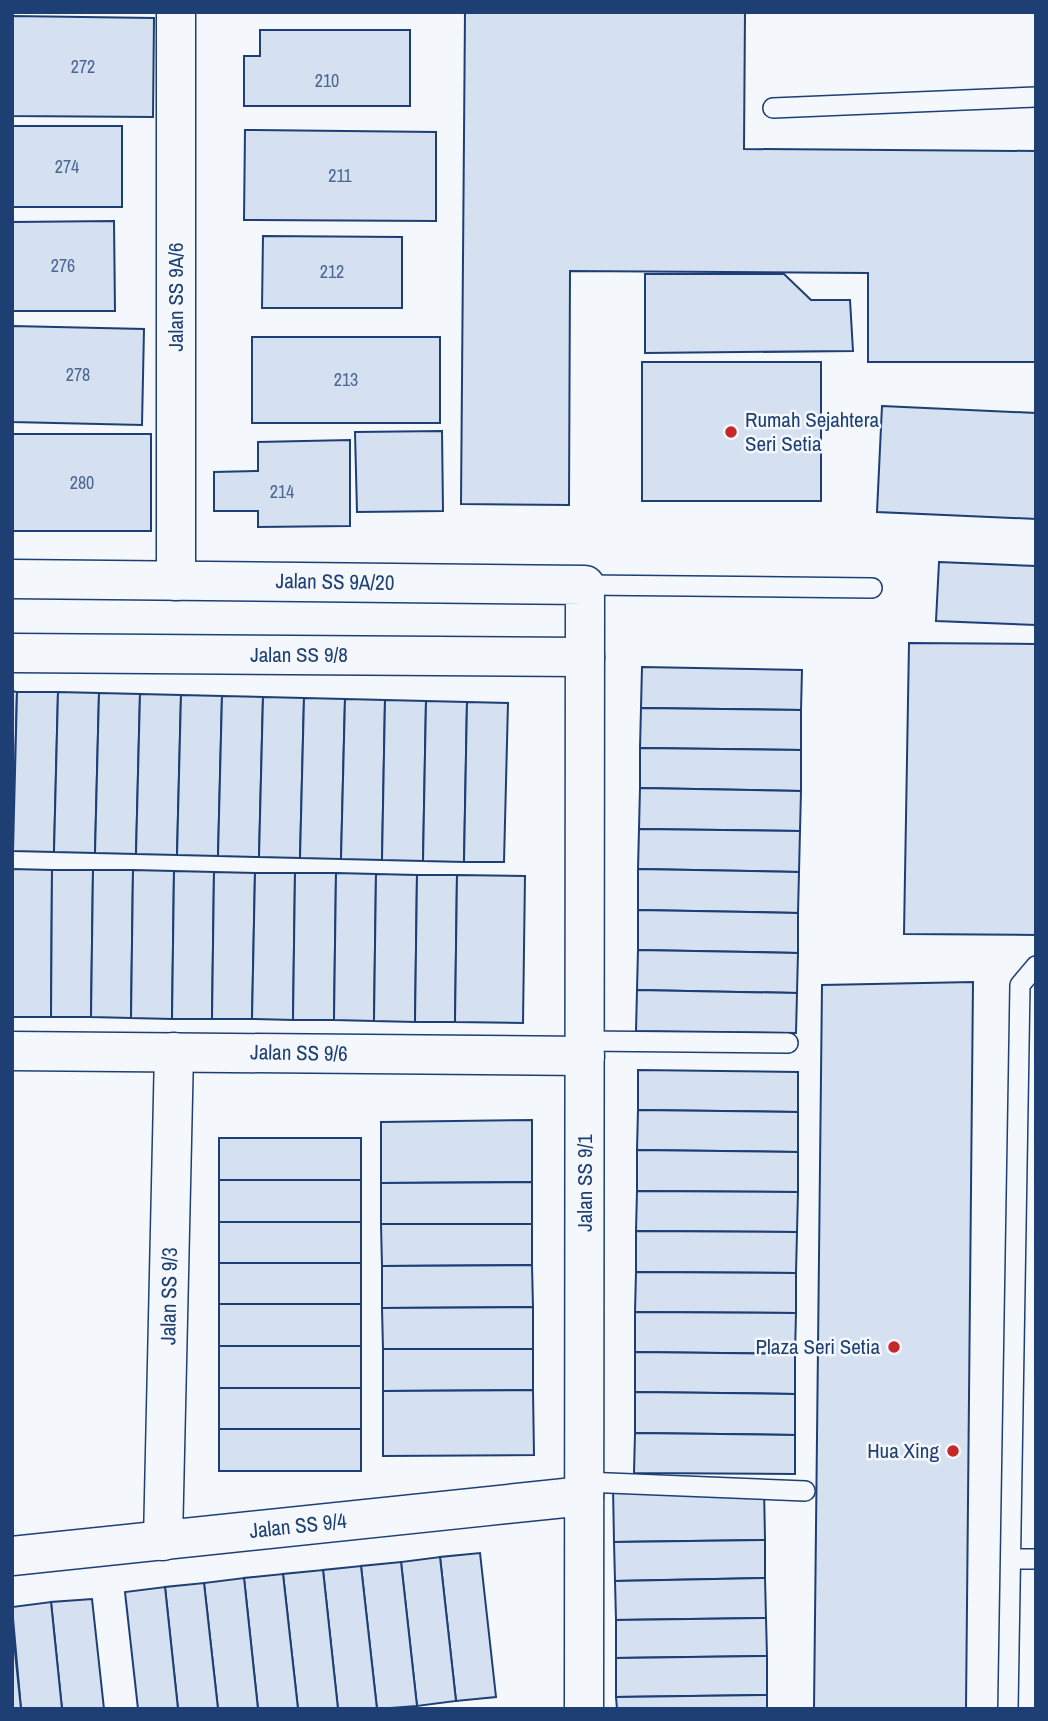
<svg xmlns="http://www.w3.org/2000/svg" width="1048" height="1721" viewBox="0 0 1048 1721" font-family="'Archivo Narrow',sans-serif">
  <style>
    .building { fill: #d5e0f0; stroke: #1d3f73; stroke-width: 2 }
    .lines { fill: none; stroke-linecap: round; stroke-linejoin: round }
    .lane-casing { stroke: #1d3f73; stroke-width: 22 }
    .street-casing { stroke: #1d3f73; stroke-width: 41 }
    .lane { stroke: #f4f7fb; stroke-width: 19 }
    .street { stroke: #f4f7fb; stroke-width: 38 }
    .poi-dot { fill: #c62828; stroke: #f4f7fb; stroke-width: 2.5 }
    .labels { text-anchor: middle; stroke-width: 5; stroke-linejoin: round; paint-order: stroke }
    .number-label { font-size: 18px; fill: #4b6792 }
    .street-label { font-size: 21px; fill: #1d3f73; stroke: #f4f7fb }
    .poi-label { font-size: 21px; fill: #1d3f73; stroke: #f4f7fb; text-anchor: end }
  </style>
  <rect width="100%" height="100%" fill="#f4f7fb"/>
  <!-- building -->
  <g class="building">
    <polygon points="465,12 745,12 744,149 1036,151 1036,362 868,362 868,273 570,271 569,505 461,504"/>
    <polygon points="12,16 154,18 153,117 12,116"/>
    <polygon points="260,30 410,30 410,106 244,106 244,56 260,56"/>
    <rect x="12" y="126" width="110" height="81"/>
    <polygon points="245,130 436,132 436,221 244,220"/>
    <polygon points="114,221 115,311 12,311 12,222"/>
    <polygon points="263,236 402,237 402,308 262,308"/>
    <polygon points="645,274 784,274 811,300 850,300 853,351 645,353"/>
    <polygon points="12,326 144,329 142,425 12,422"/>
    <rect x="252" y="337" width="188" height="86"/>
    <rect x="642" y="362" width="179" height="139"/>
    <polygon points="882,406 1036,413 1036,519 877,512"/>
    <polygon points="442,431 443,511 357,512 355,432"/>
    <rect x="12" y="434" width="139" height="97"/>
    <polygon points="350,440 350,526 258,527 258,511 214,511 214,472 258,471 258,442"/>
    <polygon points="939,562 1036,566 1036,625 936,621"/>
    <polygon points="909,643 1036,644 1036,935 904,934"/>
    <polygon points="642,667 802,670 801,710 641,708"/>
    <polygon points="12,691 17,692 13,851 12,851"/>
    <polygon points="17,692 58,692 54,852 13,851"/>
    <polygon points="58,692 99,693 95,853 54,852"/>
    <polygon points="99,693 140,694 136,854 95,853"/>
    <polygon points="140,694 181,695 177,855 136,854"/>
    <polygon points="181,695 222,696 218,856 177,855"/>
    <polygon points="222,696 263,697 259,857 218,856"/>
    <polygon points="263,697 304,698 300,858 259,857"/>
    <polygon points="304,698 345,699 341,859 300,858"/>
    <polygon points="345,699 385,700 382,860 341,859"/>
    <polygon points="385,700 426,701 423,861 382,860"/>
    <polygon points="426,701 467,702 464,862 423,861"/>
    <polygon points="467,702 508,703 504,862 464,862"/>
    <polygon points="641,708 801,710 801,750 640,748"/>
    <polygon points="640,748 801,750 801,791 640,788"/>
    <polygon points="640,788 801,791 800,831 639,829"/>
    <polygon points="639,829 800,831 799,872 638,869"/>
    <polygon points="12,869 52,870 51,1017 12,1017"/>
    <polygon points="638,869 799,872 798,913 638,910"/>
    <polygon points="52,870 93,870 91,1017 51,1017"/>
    <polygon points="93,870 133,870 131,1018 91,1017"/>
    <polygon points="133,870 174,871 172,1019 131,1018"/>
    <polygon points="174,871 214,872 212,1019 172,1019"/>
    <polygon points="214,872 255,873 252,1019 212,1019"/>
    <polygon points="255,873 295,873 293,1020 252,1019"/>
    <polygon points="295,873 336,873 334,1020 293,1020"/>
    <polygon points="336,873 376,874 374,1021 334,1020"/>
    <polygon points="376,874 417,875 415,1022 374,1021"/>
    <polygon points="417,875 457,875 455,1022 415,1022"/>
    <polygon points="457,875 525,876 523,1023 455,1022"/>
    <polygon points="638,910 798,913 798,953 638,950"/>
    <polygon points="638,950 798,953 797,993 637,990"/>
    <polygon points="973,982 966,1709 814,1709 822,985"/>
    <polygon points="637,990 797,993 796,1033 636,1031"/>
    <polygon points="638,1070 798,1072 798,1112 638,1110"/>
    <polygon points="638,1110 798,1112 798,1152 637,1150"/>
    <polygon points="532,1120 532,1182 381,1183 381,1122"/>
    <rect x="219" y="1138" width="142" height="42"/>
    <polygon points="637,1150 798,1152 798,1192 637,1191"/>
    <rect x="219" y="1180" width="142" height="42"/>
    <polygon points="532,1182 532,1224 381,1224 381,1183"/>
    <polygon points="637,1191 798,1192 797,1232 636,1231"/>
    <rect x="219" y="1222" width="142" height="41"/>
    <polygon points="381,1224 532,1224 532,1265 382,1266"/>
    <polygon points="636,1231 797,1232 796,1273 636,1272"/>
    <rect x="219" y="1263" width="142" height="41"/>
    <polygon points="532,1265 533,1307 382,1308 382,1266"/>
    <polygon points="636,1272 796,1273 796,1313 635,1312"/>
    <rect x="219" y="1304" width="142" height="42"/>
    <polygon points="533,1307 533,1349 383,1349 382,1308"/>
    <polygon points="635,1312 796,1313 795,1354 635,1352"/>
    <rect x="219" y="1346" width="142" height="42"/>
    <polygon points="383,1349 533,1349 533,1390 383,1391"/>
    <polygon points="635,1352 795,1354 795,1394 635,1392"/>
    <rect x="219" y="1388" width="142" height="41"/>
    <polygon points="533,1390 534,1455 383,1456 383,1391"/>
    <polygon points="635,1392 795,1394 795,1435 635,1433"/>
    <rect x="219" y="1429" width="142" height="42"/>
    <polygon points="635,1433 795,1435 795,1474 634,1473"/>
    <polygon points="764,1487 765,1540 614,1542 613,1488"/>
    <polygon points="765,1540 765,1578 615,1581 614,1542"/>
    <polygon points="480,1553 496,1697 456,1701 440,1557"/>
    <polygon points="440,1557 456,1701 417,1706 401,1562"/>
    <polygon points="401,1562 417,1706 377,1709 361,1566"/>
    <polygon points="361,1566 377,1709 338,1709 323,1570"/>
    <polygon points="323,1570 338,1709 298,1709 283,1574"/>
    <polygon points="283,1574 298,1709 258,1709 244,1578"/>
    <polygon points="244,1578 258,1709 218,1709 204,1583"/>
    <polygon points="765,1578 766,1618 616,1620 615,1581"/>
    <polygon points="204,1583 218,1709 178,1709 165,1587"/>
    <polygon points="165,1587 178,1709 138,1709 125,1592"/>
    <polygon points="92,1599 104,1709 62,1709 51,1602"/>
    <polygon points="51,1602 62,1709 21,1709 12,1607"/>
    <polygon points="766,1618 767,1656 616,1658 616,1620"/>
    <polygon points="12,1623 21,1709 12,1709"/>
    <polygon points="767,1656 767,1695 616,1697 616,1658"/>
    <polygon points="767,1695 767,1709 617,1709 616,1697"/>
  </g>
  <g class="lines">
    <defs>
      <g id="lane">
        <polyline points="773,108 1036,97"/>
        <polyline points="585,585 872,588"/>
        <polyline points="585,1041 788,1043"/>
        <polyline points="584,1482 805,1491"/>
        <polyline points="1011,1559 1036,1559"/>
        <polyline points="1008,1709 1020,985 1036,966"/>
      </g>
      <g id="street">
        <polyline points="176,12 176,581"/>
        <polyline points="12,579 585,585 584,1709"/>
        <polyline points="12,653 585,657"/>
        <polyline points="12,1051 585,1056"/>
        <polyline points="163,1541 174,1052"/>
        <polyline points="12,1556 584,1496"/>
      </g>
    </defs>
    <!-- lane casing -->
    <use href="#lane" class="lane-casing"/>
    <!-- street casing -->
    <use href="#street" class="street-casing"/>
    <!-- lane -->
    <use href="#lane" class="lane"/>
    <!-- street -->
    <use href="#street" class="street"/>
  </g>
  <!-- markers -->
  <g class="poi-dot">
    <circle cx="731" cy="432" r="7"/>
    <circle cx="894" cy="1347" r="7"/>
    <circle cx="953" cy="1451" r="7"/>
  </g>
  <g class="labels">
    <!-- number labels -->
    <g class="number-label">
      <text x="83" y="73">272</text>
      <text x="327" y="87">210</text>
      <text x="67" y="173">274</text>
      <text x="340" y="182">211</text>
      <text x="63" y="272">276</text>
      <text x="332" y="278">212</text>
      <text x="78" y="381">278</text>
      <text x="346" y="386">213</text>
      <text x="82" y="489">280</text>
      <text x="282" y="498">214</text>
    </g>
    <!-- street labels -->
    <g class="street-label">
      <text transform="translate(176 297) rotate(-90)" y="7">Jalan SS 9A/6</text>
      <text transform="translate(335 582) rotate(1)" y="7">Jalan SS 9A/20</text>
      <text x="299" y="662">Jalan SS 9/8</text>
      <text transform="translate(299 1053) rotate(1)" y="7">Jalan SS 9/6</text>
      <text transform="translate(585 1183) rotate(-90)" y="7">Jalan SS 9/1</text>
      <text transform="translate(169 1296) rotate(-89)" y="7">Jalan SS 9/3</text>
      <text transform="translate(298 1526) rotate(-6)" y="7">Jalan SS 9/4</text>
    </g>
    <!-- poi labels -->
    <g class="poi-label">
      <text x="745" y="427" text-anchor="start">Rumah Sejahtera<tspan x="745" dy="24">Seri Setia</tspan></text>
      <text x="880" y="1354">Plaza Seri Setia</text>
      <text x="939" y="1458">Hua Xing</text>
    </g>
  </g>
  <!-- border -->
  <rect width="1048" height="1721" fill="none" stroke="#1d3f73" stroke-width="28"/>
</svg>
